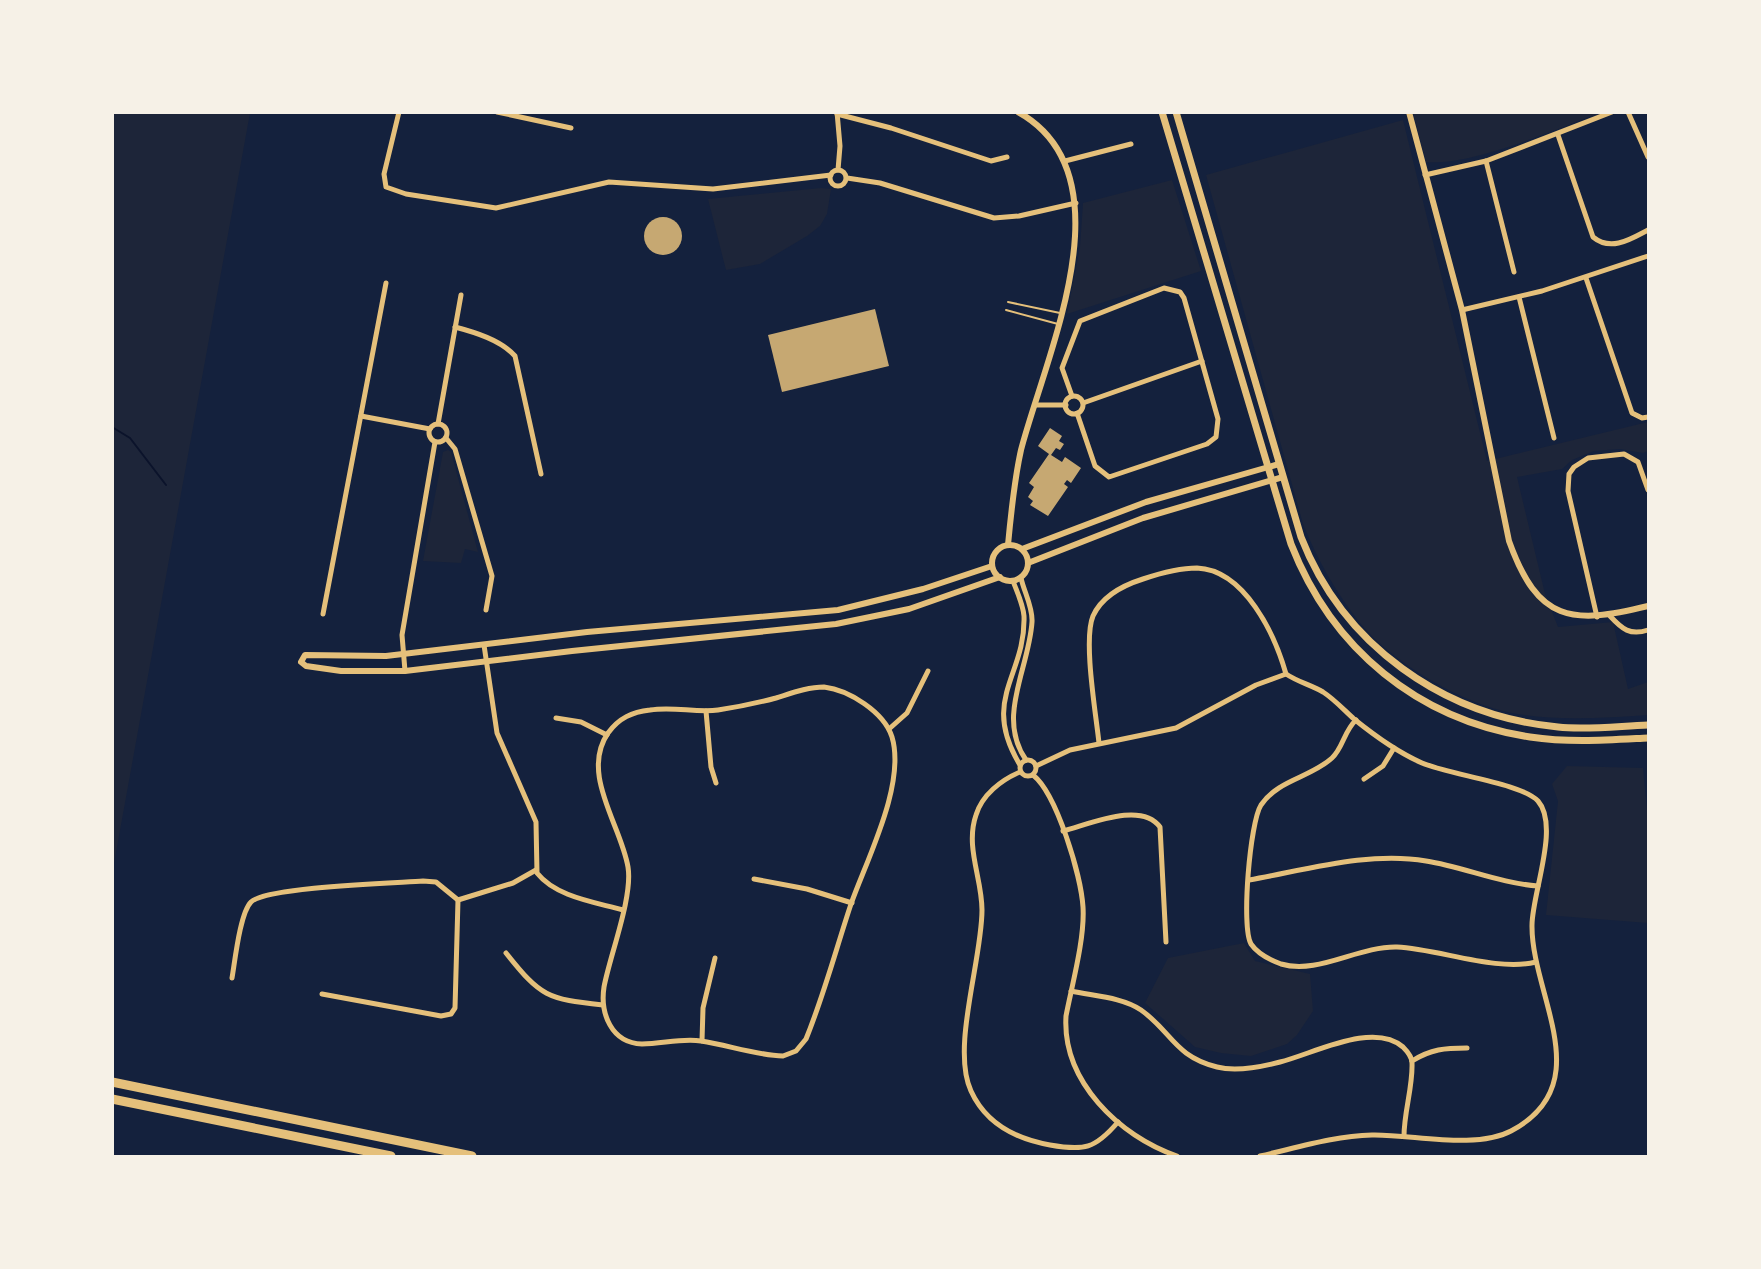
<svg xmlns="http://www.w3.org/2000/svg" width="1761" height="1269" viewBox="0 0 1761 1269" font-family="Spectral,serif">
  <style>
    .green { fill: #1d2539 }
    .lines { fill: none; stroke-linecap: round; stroke-linejoin: round }
    .stream { stroke: #0b132b; stroke-width: 2 }
    .building { fill: #c6a872 }
    .service { stroke: #e5c07b; stroke-width: 2 }
    .minor { stroke: #e5c07b; stroke-width: 5 }
    .tertiary { stroke: #e5c07b; stroke-width: 6 }
    .secondary { stroke: #e5c07b; stroke-width: 7 }
    .motorway { stroke: #e5c07b; stroke-width: 9 }
  </style>
  <rect width="100%" height="100%" fill="#14213d"/>
  <!-- green -->
  <g class="green">
    <polygon points="113,112 250,113 113,869 112,113"/>
    <path d="M1413 113V112L1599 113C1555 130 1471 166 1426 162Z"/>
    <path d="M1403 120 1487 461 1648 422V451L1643 453 1620 449 1594 451 1572 460 1562 469 1517 477 1545 594 1558 627 1613 622 1628 689 1648 682V715C1601 718 1549 722 1503 711 1455 699 1391 661 1360 623 1336 593 1317 559 1303 524L1206 175Z"/>
    <polygon points="1172,180 1201,271 1067,314 1080,247 1083,203"/>
    <polygon points="821,188 831,189 827,214 820,226 807,236 760,264 726,270 708,199"/>
    <polygon points="448,450 451,452 478,552 465,549 461,563 423,561 443,452"/>
    <polygon points="1567,766 1643,768 1648,820 1648,923 1546,915 1558,801 1552,784"/>
    <polygon points="1244,943 1255,961 1310,974 1313,1011 1297,1035 1287,1044 1251,1056 1221,1053 1195,1047 1145,1003 1168,958"/>
  </g>
  <g class="lines">
    <!-- stream -->
    <polyline class="stream" points="112,427 130,438 166,485"/>
  </g>
  <!-- building -->
  <g class="building">
    <circle cx="663" cy="236" r="19"/>
    <polygon points="875,309 889,366 782,392 768,335"/>
    <polygon points="1050,428 1062,436 1059,441 1064,444 1060,450 1056,448 1051,455 1062,462 1065,457 1081,468 1071,483 1067,480 1064,484 1068,487 1048,516 1030,505 1033,501 1028,497 1034,487 1029,483 1049,454 1038,446"/>
  </g>
  <g class="lines">
    <!-- service -->
    <g class="service">
      <polyline points="1008,302 1060,313"/>
      <polyline points="1006,310 1058,324"/>
    </g>
    <!-- minor -->
    <g class="minor">
      <polyline points="399,112 384,174 386,187 406,194 496,208 609,182 713,189 831,175"/>
      <polyline points="497,112 571,128"/>
      <polyline points="837,112 840,146 838,170"/>
      <polyline points="1628,112 1648,157"/>
      <polyline points="837,114 891,128 991,161 1007,157"/>
      <path d="M1558 135 1593 237C1611 252 1631 239 1648 230"/>
      <polyline points="1065,161 1131,144"/>
      <polyline points="1486,161 1514,272"/>
      <circle cx="838" cy="178" r="8"/>
      <polyline points="1425,175 1486,161 1612,112"/>
      <polyline points="847,178 880,183 994,218 1019,216 1076,203"/>
      <polyline points="1586,278 1632,413 1642,418 1648,417"/>
      <polyline points="1519,297 1554,438"/>
      <polyline points="1462,310 1542,291 1648,256"/>
      <path d="M455 327C474 332 501 340 515 356L541 474"/>
      <polyline points="1072,396 1062,368 1080,321 1164,288 1180,292 1184,298 1218,419 1216,437 1207,444 1109,477 1095,466 1077,413"/>
      <circle cx="1074" cy="405" r="9"/>
      <polyline points="1083,403 1202,361"/>
      <polyline points="1035,405 1066,405"/>
      <polyline points="361,416 430,429"/>
      <polyline points="438,424 461,295"/>
      <circle cx="438" cy="433" r="9"/>
      <polyline points="446,438 455,449 492,576 486,610"/>
      <path d="M1021 578C1024 592 1033 607 1032 622 1029 669 996 717 1026 760"/>
      <path d="M1013 581C1017 592 1023 604 1024 616 1026 676 980 699 1020 765"/>
      <polyline points="323,614 386,283"/>
      <path d="M1610 616C1622 629 1630 636 1648 630"/>
      <polyline points="1597,617 1568,491 1569,474 1574,467 1588,458 1624,454 1638,462 1648,490"/>
      <path d="M484 645 497 733 536 822 537 873C556 897 595 902 623 910"/>
      <polyline points="405,671 402,635 435,442"/>
      <path d="M824 687C849 690 884 712 892 737 906 784 867 859 851 904 836 949 824 995 806 1039L796 1051 783 1056C755 1055 728 1045 701 1041 681 1038 662 1044 642 1044 611 1043 600 1013 604 987 610 955 633 897 628 867 621 825 580 774 608 733 619 718 632 712 650 710 673 706 696 713 718 710 738 707 757 703 776 698 792 693 808 687 824 687Z"/>
      <polyline points="706,711 711,767 716,783"/>
      <polyline points="556,718 581,722 607,735"/>
      <path d="M1356 720C1344 731 1343 748 1332 758 1310 778 1279 779 1261 805 1250 822 1241 927 1251 944 1258 954 1270 960 1281 964 1318 975 1358 946 1397 947 1439 949 1497 972 1536 962"/>
      <polyline points="889,729 907,713 928,671"/>
      <path d="M1099 743C1096 714 1083 640 1093 616 1102 596 1124 585 1143 579 1161 573 1178 568 1197 568 1245 570 1275 635 1286 674"/>
      <circle cx="1028" cy="768" r="8"/>
      <path d="M1036 766 1070 750 1176 728 1256 685 1286 674C1298 682 1311 685 1323 692 1334 699 1344 710 1354 719 1375 736 1397 752 1422 763 1450 775 1521 783 1538 801 1560 826 1532 894 1532 925 1531 995 1600 1084 1511 1131 1475 1150 1412 1134 1372 1135 1334 1136 1296 1148 1260 1156"/>
      <path d="M1020 772C1001 780 982 795 976 815 965 847 982 878 982 910 982 960 951 1048 971 1091 986 1124 1016 1139 1050 1145 1084 1151 1095 1149 1118 1122"/>
      <path d="M1033 775C1057 794 1081 876 1083 907 1085 938 1072 985 1066 1016 1062 1081 1119 1136 1177 1156"/>
      <polyline points="1364,779 1383,766 1394,748"/>
      <path d="M1063 831C1090 824 1141 801 1160 827L1166 942"/>
      <polyline points="754,879 807,889 852,903"/>
      <path d="M1249 880C1306 870 1369 851 1426 861 1464 867 1499 883 1538 886"/>
      <path d="M506 953C541 997 547 999 603 1005"/>
      <path d="M232 978C235 961 240 913 251 902 266 887 395 883 423 881L436 882 458 900 513 883 536 870"/>
      <path d="M1071 991C1093 996 1122 997 1141 1010 1172 1032 1174 1056 1217 1067 1236 1072 1261 1067 1280 1062 1313 1054 1373 1021 1403 1047 1407 1051 1412 1058 1412 1063 1413 1086 1404 1112 1404 1136"/>
      <polyline points="322,994 441,1016 451,1014 455,1008 458,900"/>
      <polyline points="702,1041 703,1008 715,958"/>
      <path d="M1412 1061C1431 1049 1445 1048 1467 1048"/>
    </g>
    <!-- tertiary -->
    <g class="tertiary">
      <path d="M1409 112 1462 310 1509 541C1538 622 1571 625 1648 606"/>
      <path d="M1008 545C1011 513 1014 481 1021 450 1045 357 1132 175 1018 112"/>
      <circle cx="1010" cy="563" r="18"/>
      <polyline points="1022,549 1146,502 1279,464"/>
      <polyline points="1028,563 1143,518 1283,477"/>
      <polyline points="992,566 923,589 838,610 587,632 386,656 305,655 301,662 306,666 341,671 405,671 572,651 836,624 909,609 1000,577"/>
    </g>
    <!-- secondary -->
    <g class="secondary">
      <path d="M1162 112 1291 544C1332 649 1418 720 1530 737 1570 743 1609 740 1648 738"/>
      <path d="M1176 112 1301 537C1343 645 1443 716 1558 727 1587 730 1619 726 1648 725"/>
    </g>
    <!-- motorway -->
    <g class="motorway">
      <polyline points="112,1082 472,1156"/>
      <polyline points="112,1099 391,1156"/>
    </g>
  </g>
  <!-- border -->
  <rect width="1761" height="1269" fill="none" stroke="#f6f1e7" stroke-width="228"/>
</svg>
